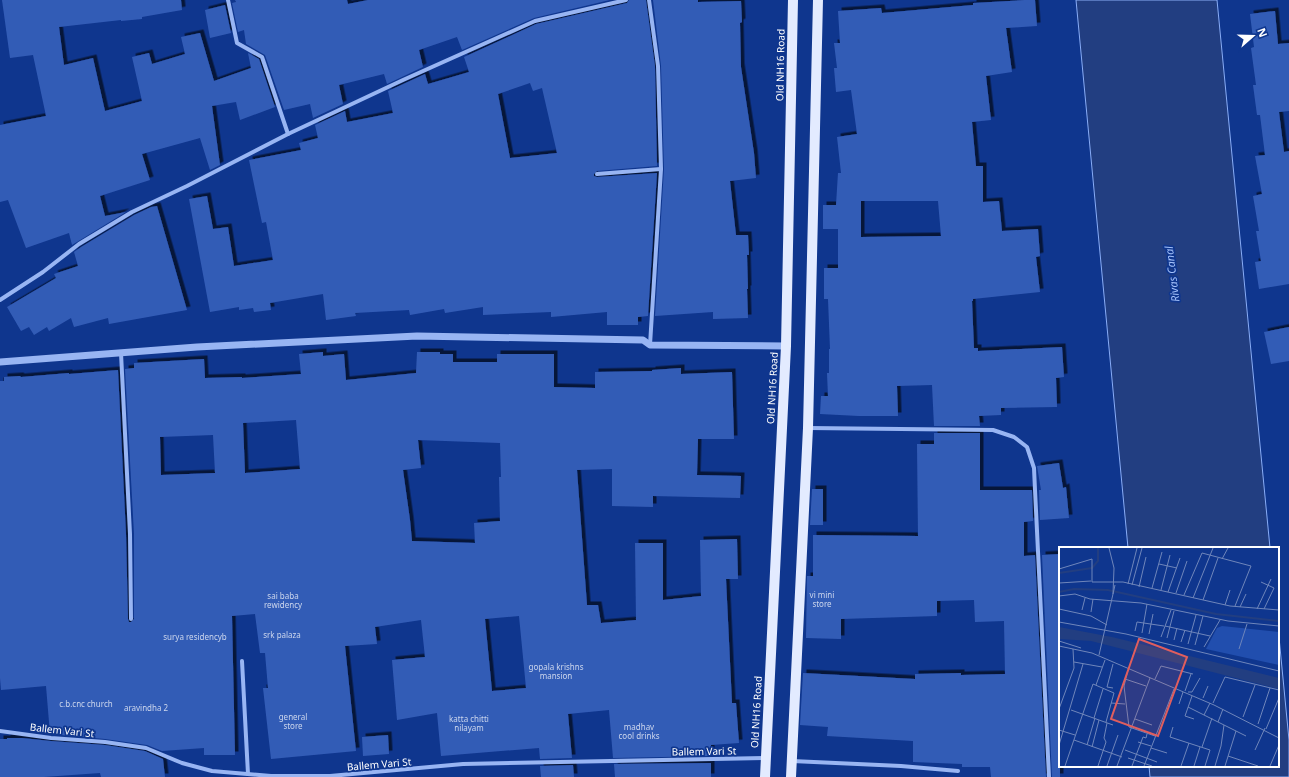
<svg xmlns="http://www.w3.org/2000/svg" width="1289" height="777" viewBox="0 0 1289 777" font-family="'Noto Sans',sans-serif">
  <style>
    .water { fill: #223e81; stroke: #89adf7 }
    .building { fill: #335cb6; fill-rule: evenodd; filter: url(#shadow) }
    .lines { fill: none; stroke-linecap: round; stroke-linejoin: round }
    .minor { stroke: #98b5f3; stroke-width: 4 }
    .tertiary { stroke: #98b5f3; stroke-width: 7 }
    .primary { stroke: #e3ebff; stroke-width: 10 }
    .labels { text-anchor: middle; stroke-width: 3.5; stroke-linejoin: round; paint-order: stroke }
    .number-label { font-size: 8px; fill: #ccd6ed }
    .street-label { font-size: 10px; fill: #fff; stroke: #0f368e }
    .water-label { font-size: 11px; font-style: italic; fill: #a3c0fa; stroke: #0f368e }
    .inset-river { fill: none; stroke: #223e81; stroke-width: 2 }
    .inset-road { fill: none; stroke: #6f86bb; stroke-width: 1 }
    .view { fill: #e05e5e; fill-opacity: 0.15; stroke: #e05e5e; stroke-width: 2 }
    .inset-edge { fill: none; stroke: #fff; stroke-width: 2 }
  </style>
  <defs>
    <filter id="shadow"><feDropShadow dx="3.5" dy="-3.5" stdDeviation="0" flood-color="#0009"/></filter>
  </defs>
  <rect width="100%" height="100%" fill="#0f368e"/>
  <!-- water -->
  <g class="water">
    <polygon points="1076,0 1217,0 1270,548 1128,548"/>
    <polygon points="1278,627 1289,740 1289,777 1150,777 1149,766 1278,766"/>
  </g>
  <!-- building -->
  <g class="building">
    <polygon points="2,0 181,0 182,10 142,17 142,19 121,21 121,20 59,27 64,65 93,58 105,111 142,101 132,57 149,53 152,64 185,54 181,37 200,33 214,81 251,68 248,53 259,59 275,107 240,120 236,102 212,106 220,165 210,170 200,138 142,154 150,180 100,196 105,216 126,212 72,245 69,233 26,248 8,200 0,202 0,125 46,116 33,55 10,58"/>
    <polygon points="235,0 347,0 348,4 368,0 610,0 534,18 462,50 457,37 419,50 423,67 387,84 384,74 339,85 343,104 313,118 310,104 284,110 265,55 246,44 244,30 238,32 232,3 236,2"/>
    <path d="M629 0H646L655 66 657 166 597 171 594 174V176L597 177 657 173 648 316 638 317V325H607V312L551 317V312L483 315V307L445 313 444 309 410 315 409 310 355 313 356 316 326 320 323 294 270 303 271 310 254 312 253 308 239 310V307L210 312 189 199 207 196 213 229 228 227 234 266 273 260 266 222 262 223 249 160 301 150 299 143 318 138 315 125 345 111 347 122 393 113 388 91 425 74 428 84 469 72 464 57 536 24 627 3ZM530 83 533 91 542 88 557 153 510 158 498 94Z"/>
    <polygon points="653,0 698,0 698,2 741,1 742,22 740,23 741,67 754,153 756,178 730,181 736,235 748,235 749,255 747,255 748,289 747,289 748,318 713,319 713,312 655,316 664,169 661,66"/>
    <path d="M1025 0H1035L1037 26 1006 28 1012 72 986 76 991 120 972 122 976 166H983V202L999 201 1002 231 1038 229 1040 256 1036 257 1040 292 973 299V301H972L974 348H978V351L1062 347 1064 377 1056 378 1057 407 1001 408V415L979 416 980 426H934L932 385 897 386 898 416H859L820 414 821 396H828L827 373H829V349H830L828 299H824V268H838V229H823V205H836L838 173H841L837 137 857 134 851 90 836 92 834 68H837L834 43H840L838 11 881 8 882 13 973 5V3ZM861 201H938L941 236 861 237Z"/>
    <polygon points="225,5 231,33 210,38 205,10"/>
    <polygon points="1275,11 1278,44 1289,43 1289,111 1279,112 1284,152 1289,151 1289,284 1259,289 1255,262 1261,261 1256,231 1259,231 1253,196 1262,194 1255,156 1265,155 1260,115 1257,115 1253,85 1256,85 1251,48 1254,47 1250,14"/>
    <polygon points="157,206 187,310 109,324 108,318 74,327 71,318 49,331 47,327 34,335 29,327 21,331 7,307 56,278 54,274 78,266 74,252 81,247 134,215 151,207"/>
    <polygon points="1289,327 1289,361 1271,364 1264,332"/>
    <path d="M323 352V356L344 354 346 380 416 373 417 352H440V354H453V362H497V354H554V387L595 388V372L652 371V370L681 368V374L732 372 734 439H698L697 475 741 476 740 498 653 496V507L612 506V469L577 470 587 605H598L601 623 636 620 635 543H663V600L701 596 700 540 737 539 738 579H726L732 703H736L739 743 711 745V756L613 758 609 710 568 714 572 758 540 759 539 748 441 756 437 713 397 720 392 660 425 657 421 620 375 627 377 644 345 646 356 751 271 759 263 688H268L265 653H260L255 614 232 616 235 755H204V748L162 751 147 745 105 739 50 734 46 686 1 690 0 678V381H4V377L20 376 21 377 69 373V374L118 370 126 534 128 619 129 622H131L134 619V534L125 369 134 368V363L204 359 205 378 242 377V378L301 374 299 354ZM296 420 300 469 245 473 243 423ZM213 435 215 473 161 475 160 437ZM418 440 500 443 501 477H499L500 521 474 523 475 543 412 541 410 520 403 470 421 468ZM519 616 526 688 492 691 485 619Z"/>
    <polygon points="934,433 980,433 980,490 1032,490 1033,521 1024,522 1024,556 1035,555 1046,777 991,777 990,767 962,767 962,764 913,762 913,741 827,736 828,727 800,725 803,673 915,679 915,674 961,673 961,675 1005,674 1004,621 975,622 974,600 937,601 937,616 841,619 841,639 806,638 807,576 813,576 813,535 918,536 917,444 934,444"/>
    <polygon points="1059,463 1063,488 1066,487 1069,518 1040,520 1039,490 1041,490 1037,466"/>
    <polygon points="812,489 823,489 823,525 810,525"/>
    <polygon points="1060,554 1060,777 1052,777 1042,555"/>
    <polygon points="388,735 389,754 363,756 362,737"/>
    <polygon points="7,738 22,738 51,741 105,745 145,751 163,759 165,777 101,777 100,773 44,777 0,777 0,739 7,739"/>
    <polygon points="711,763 711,777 615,777 614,764"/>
    <polygon points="573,765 574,777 541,777 540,766"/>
  </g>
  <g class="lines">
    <!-- minor -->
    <g class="minor">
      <polyline points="228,0 237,43 262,57 288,134"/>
      <polyline points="649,0 658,66 661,169 650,345"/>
      <polyline points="597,174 661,169"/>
      <polyline points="0,300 43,272 79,244 132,212 187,186 288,134 403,80 535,21 626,0"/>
      <polyline points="121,353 130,534 131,619"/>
      <polyline points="808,428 993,430 1014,437 1027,447 1034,468 1035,490 1049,777"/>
      <polyline points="242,661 248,774"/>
      <polyline points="0,731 51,738 105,742 146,748 182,763 212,771 271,776 330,776 463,764 765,758"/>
      <polyline points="792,761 901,766 958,771"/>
    </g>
    <!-- tertiary -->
    <polyline class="tertiary" points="0,362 197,347 417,336 643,340 650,345 786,346"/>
    <!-- primary -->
    <g class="primary">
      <polyline points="765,777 786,346 793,0"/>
      <polyline points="791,777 808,428 818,0"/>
    </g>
  </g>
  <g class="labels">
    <!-- number labels -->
    <g class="number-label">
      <text x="822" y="598">vi mini<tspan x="822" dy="9">store</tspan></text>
      <text x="283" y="599">sai baba<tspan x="283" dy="9">rewidency</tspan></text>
      <text x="282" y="638">srk palaza</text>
      <text x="195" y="640">surya residencyb</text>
      <text x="556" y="670">gopala krishns<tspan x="556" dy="9">mansion</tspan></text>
      <text x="86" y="707">c.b.cnc church</text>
      <text x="146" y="711">aravindha 2</text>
      <text x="293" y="720">general<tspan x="293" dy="9">store</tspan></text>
      <text x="469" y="722">katta chitti<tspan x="469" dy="9">nilayam</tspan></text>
      <text x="639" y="730">madhav<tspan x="639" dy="9">cool drinks</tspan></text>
    </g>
    <!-- street labels -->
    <g class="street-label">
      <text transform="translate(780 65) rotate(-89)" y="4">Old NH16 Road</text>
      <text transform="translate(772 388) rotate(-87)" y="4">Old NH16 Road</text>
      <text transform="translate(756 712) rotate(-87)" y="4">Old NH16 Road</text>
      <text transform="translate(62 730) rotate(6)" y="4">Ballem Vari St</text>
      <text transform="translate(704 751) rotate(-1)" y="4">Ballem Vari St</text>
      <text transform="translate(379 764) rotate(-5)" y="4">Ballem Vari St</text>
    </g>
    <!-- water labels -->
    <g class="water-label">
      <text transform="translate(1172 274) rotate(-97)" y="4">Rivas Canal</text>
    </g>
  </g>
  <!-- overview -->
  <g transform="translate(1059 547)">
    <rect width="220" height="220" fill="#0f368e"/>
    <path d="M163 79 220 85V118L147 102 158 81Z" fill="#214eae"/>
    <path d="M0 80 53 90 220 131V142L32 94 0 92Z" fill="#223e81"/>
    <path class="inset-river" d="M0 26 33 21 39 14V1M0 45 15 42 49 43 157 67 220 74"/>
    <path class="inset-road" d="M50 1 55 21 54 47 56 38M163 12 169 1M100 17 118 21M0 22 33 12V35H64L171 59 220 63M202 35 215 41 205 62M0 36 32 34M69 37 78 1M73 38 83 1M80 40 87 10M93 41 103 5M102 43 111 8M109 45 121 11M117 46 128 14M125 48 143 6 192 19 176 59M0 49 16 47 31 52 82 56 169 74 220 79M134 51 154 1M144 53 159 11M166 58 171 43M181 60 187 47M0 62 32 69 48 78M198 62 212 32M23 63 26 51M32 65 34 52M0 75 67 87 220 124M106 79 151 89M76 84 78 75 105 79M83 86 88 57M90 87 94 67M102 90 112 63M108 91 115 64M115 93 118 81M0 94 22 101M122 95 126 83M129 97 137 68M136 98 144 69M0 99 33 106 155 158 220 191M145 100 161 73M180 102 188 77M40 108 54 47M15 115 43 120M69 123 65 139 70 180 96 189M66 132 87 139M96 132 102 119 134 127M37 138 46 113M54 141 48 140 54 117M126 144 132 127M129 145H133L141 131M133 149 126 169 135 172M144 151 149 139M52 156 66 157M154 156 166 130 220 143M120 157 124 145M129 160 187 189M0 162 15 121 14 102M12 163 54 178M145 168 151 156M184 170 196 138M35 171 44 142M76 172 93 178M159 175 164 162M199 177 211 141M114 180 111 190 151 203 146 219M207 182 220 151M0 183 16 188M15 193 63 210M79 195 92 199M0 198 24 117M28 198 36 171M33 200 40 173M143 200 153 171M92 201 108 206M66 203 98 215M196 203 206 181M169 209 199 219M69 211 93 219M6 219 34 137 55 146 47 175M39 219 47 195 45 191 48 176M48 219 59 188M58 219 91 131M73 219 84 190 87 191 88 187M85 219 115 142M122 219 130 196M135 219 141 200M156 219 162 199 165 178M166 219 177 184M211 219 220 198"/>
    <path class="view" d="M80 92 128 110 99 189 52 172Z"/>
    <rect width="220" height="220" class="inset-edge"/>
  </g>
  <!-- north arrow -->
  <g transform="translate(1253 36) rotate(70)" stroke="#0f368e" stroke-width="3" paint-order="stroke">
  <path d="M0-3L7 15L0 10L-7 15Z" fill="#ffffff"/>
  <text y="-6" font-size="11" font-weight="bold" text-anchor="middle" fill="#ffffff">N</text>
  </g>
</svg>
